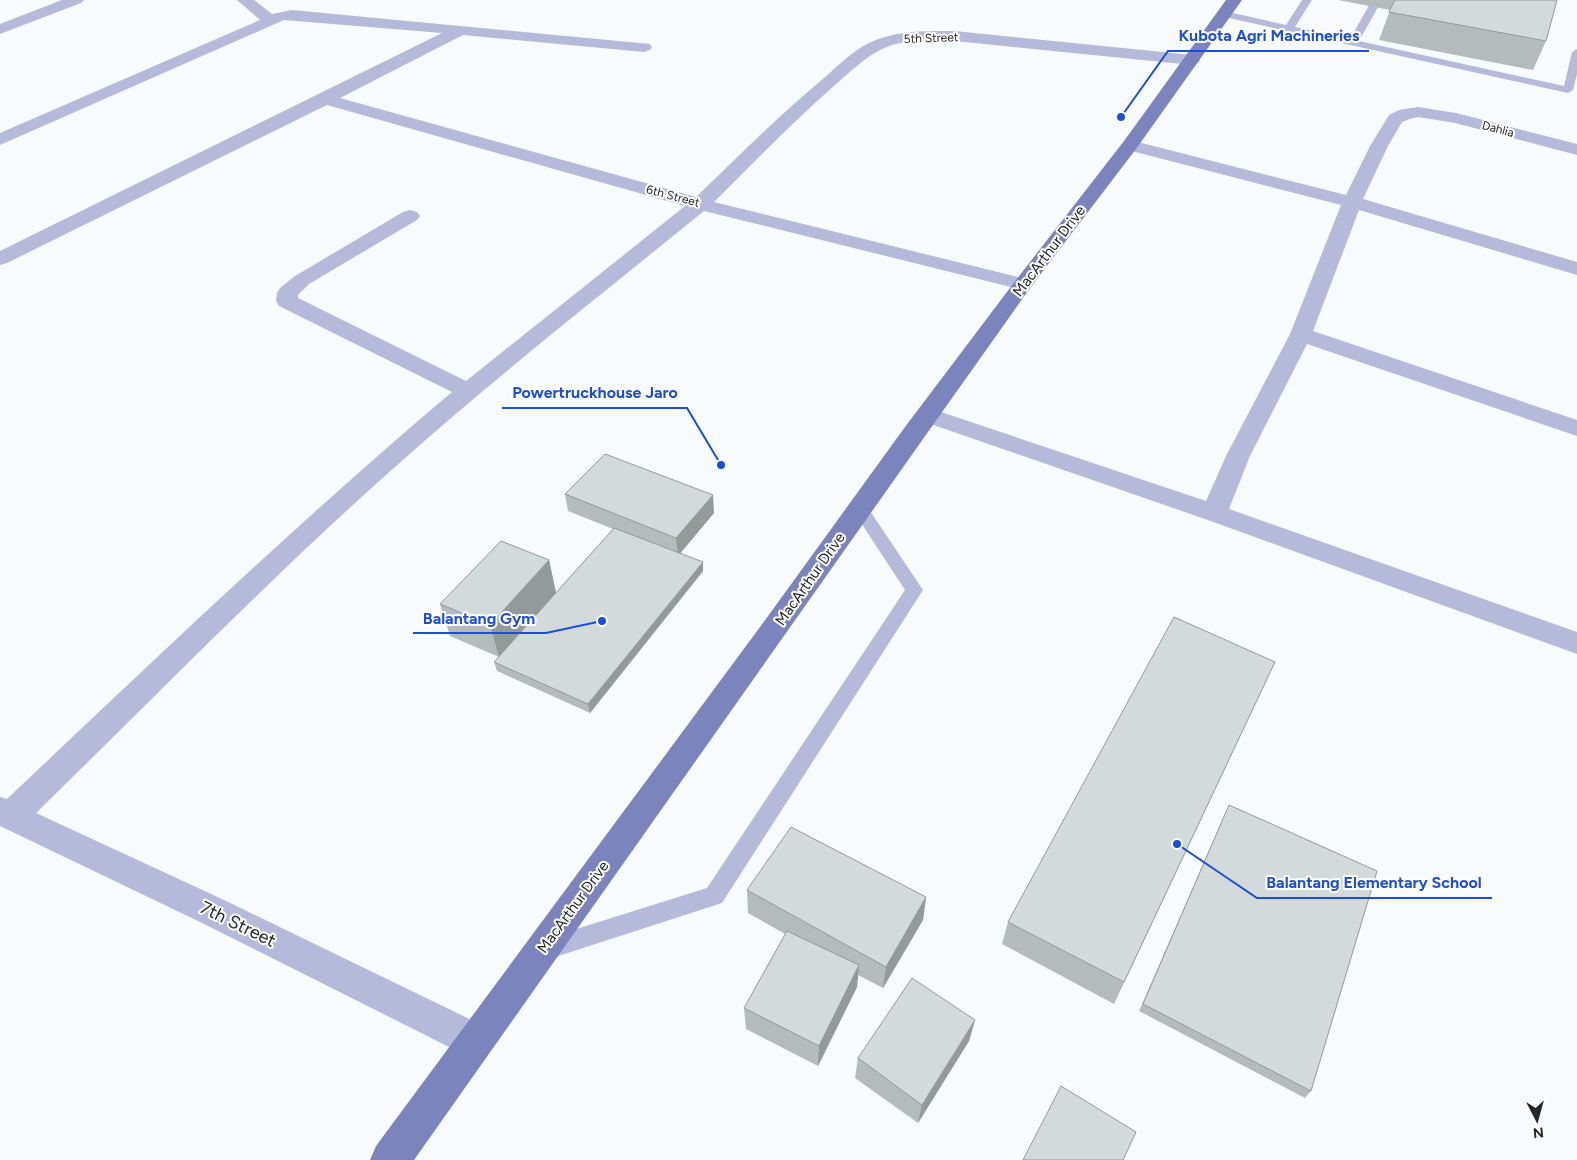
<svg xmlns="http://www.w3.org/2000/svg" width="1577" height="1160" viewBox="0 0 1577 1160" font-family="Figtree,sans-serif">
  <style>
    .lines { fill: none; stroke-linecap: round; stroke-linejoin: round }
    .service { fill: #b5badb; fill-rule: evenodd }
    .minor { fill: #b5badb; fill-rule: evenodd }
    .primary { fill: #7c84be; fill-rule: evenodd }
    .wall { fill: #b5bbbd }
    .shaded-wall { fill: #94999a }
    .building { fill: #d3dadc; stroke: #94999a }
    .labels { text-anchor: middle; stroke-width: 4; stroke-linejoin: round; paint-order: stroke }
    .far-street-label { font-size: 12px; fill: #242627; stroke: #fff }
    .street-label { font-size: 15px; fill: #242627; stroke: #fff }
    .near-street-label { font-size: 18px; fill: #242627; stroke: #fff }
    .leader { fill: none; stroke: #1d4ed8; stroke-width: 2 }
    .callout-dot { fill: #1d4ed8; stroke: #fff; stroke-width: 2 }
    .callout-label { font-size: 16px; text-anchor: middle; font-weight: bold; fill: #1d4ed8; stroke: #fff; stroke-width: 4; stroke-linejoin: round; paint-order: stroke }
  </style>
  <rect width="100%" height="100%" fill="#f7fbfe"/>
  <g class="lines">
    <!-- service -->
    <g class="service">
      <polygon points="1302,0 1312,0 1295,27 1350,39 1372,0 1382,0 1359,41 1564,86 1572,52 1577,49 1577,74 1573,90 1568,93 1224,17 1219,14 1224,11 1286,25"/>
      <polygon points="860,503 866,505 923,590 722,903 546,960 538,957 535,949 538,941 707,888 905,590 852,509 854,505"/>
    </g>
    <!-- minor -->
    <g class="minor">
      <polygon points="62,0 84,0 81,3 0,34 0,24"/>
      <path d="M237 0H254L272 14 292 10 650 44 652 47 650 50 644 52 463 35 340 98 696 197C738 157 779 115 824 78 838 66 852 51 869 43 895 30 927 31 955 31L1192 55 1198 57 1200 60 1198 63 1192 65 955 41C931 41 902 38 880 50 863 59 849 73 835 85 793 122 754 162 714 202L1030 280 1034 284 1030 288 1023 290 704 211C603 293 501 373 404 459 277 571 158 694 36 813L222 899 488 1028 494 1041 488 1054 475 1060 198 921 0 826V797L7 799C153 661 298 522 452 392L279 306 276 301 277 293 280 288 295 276 403 212 410 210 417 212 420 216 417 220 309 284 298 295V298L466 381 685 206 327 105 7 263 0 265V251L442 33 284 20 0 145V133L260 20Z"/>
      <polygon points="1418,107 1456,113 1577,144 1577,155 1455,123 1418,117 1410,119 1402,122 1388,146 1363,199 1577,262 1577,275 1359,210 1313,331 1577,420 1577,436 1307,344 1250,456 1229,509 1577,632 1577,654 1205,519 919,420 915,415 919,410 927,407 935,410 1206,501 1226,456 1290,334 1341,205 1124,149 1121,145 1124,141 1130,140 1346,195 1370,146 1389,115 1399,110"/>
    </g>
    <!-- primary -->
    <polygon class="primary" points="1226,0 1242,0 1136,149 1030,288 923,439 414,1160 370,1160 376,1146 763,623 905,427 1016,280 1124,141"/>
  </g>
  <!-- wall -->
  <g class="wall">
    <polygon points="1338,0 1557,0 1546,41 1533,70 1379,40 1390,10"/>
    <polygon points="565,494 714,513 680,553 703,562 703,571 590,713 497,671 494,662 499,657 450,636 440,604 549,560 556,593 613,529 568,511"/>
    <polygon points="1275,662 1114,1004 1002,944 1008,922"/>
    <polygon points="1229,805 1311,1091 1305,1098 1139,1011"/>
    <polygon points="747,890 926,897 923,920 883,988 858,975 857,987 818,1066 746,1029 744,1008 785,934 748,913"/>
    <polygon points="975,1020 969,1041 918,1123 855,1078 858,1058"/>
  </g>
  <!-- shaded-wall -->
  <g class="shaded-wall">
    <polygon points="713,495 714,513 678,556 676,538"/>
    <polygon points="549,560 556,593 499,657 490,625"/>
    <polygon points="703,562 703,571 590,713 588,704"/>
    <polygon points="926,897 923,920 883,988 886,967"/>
    <polygon points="859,965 857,987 818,1066 819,1046"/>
    <polygon points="975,1020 969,1041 918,1123 922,1105"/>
  </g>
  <!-- building -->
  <g class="building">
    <polygon points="1395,0 1557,0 1546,41 1389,12"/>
    <polygon points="605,454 713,495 676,538 565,494"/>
    <polygon points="614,528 703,562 588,704 494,662"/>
    <polygon points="501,541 549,560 490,625 440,604"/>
    <polygon points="1174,617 1275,662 1124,982 1008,922"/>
    <polygon points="1229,805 1377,871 1311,1091 1143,1004"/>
    <polygon points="791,827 926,897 886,967 747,890"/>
    <polygon points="787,931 859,965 819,1046 744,1008"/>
    <polygon points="912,978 975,1020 922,1105 858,1058"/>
    <polygon points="1061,1086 1136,1132 1123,1160 1023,1160"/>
  </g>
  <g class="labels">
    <!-- far-street labels -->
    <g class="far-street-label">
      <text transform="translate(931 38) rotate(-2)" y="4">5th Street</text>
      <text transform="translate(1498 129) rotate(15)" y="4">Dahlia</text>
      <text transform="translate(673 196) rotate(15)" y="4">6th Street</text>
    </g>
    <!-- street labels -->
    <g class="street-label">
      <text transform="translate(1049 251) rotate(-53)" y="5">MacArthur Drive</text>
      <text transform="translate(810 579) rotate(-55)" y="5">MacArthur Drive</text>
      <text transform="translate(573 907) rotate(-54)" y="5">MacArthur Drive</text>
    </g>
    <!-- near-street labels -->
    <g class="near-street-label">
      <text transform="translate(238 924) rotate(26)" y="6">7th Street</text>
    </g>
  </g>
  <!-- callouts -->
  <path class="leader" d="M1121 117L1168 51H1369M721 465L687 408H502M602 621L546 633H413M1177 844L1257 898H1492"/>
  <g class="callout-dot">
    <circle cx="1121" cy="117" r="5"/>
    <circle cx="721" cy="465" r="5"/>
    <circle cx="602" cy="621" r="5"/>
    <circle cx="1177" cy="844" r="5"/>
  </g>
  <g class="callout-label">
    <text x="1269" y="41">Kubota Agri Machineries</text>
    <text x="595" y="398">Powertruckhouse Jaro</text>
    <text x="479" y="624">Balantang Gym</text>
    <text x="1374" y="888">Balantang Elementary School</text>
  </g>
  <!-- north arrow -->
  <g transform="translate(1537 1120) rotate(174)" stroke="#ffffff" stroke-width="4" paint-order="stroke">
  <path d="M0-4L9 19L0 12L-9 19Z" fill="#242627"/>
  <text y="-8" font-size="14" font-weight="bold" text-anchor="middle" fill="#242627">N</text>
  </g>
</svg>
